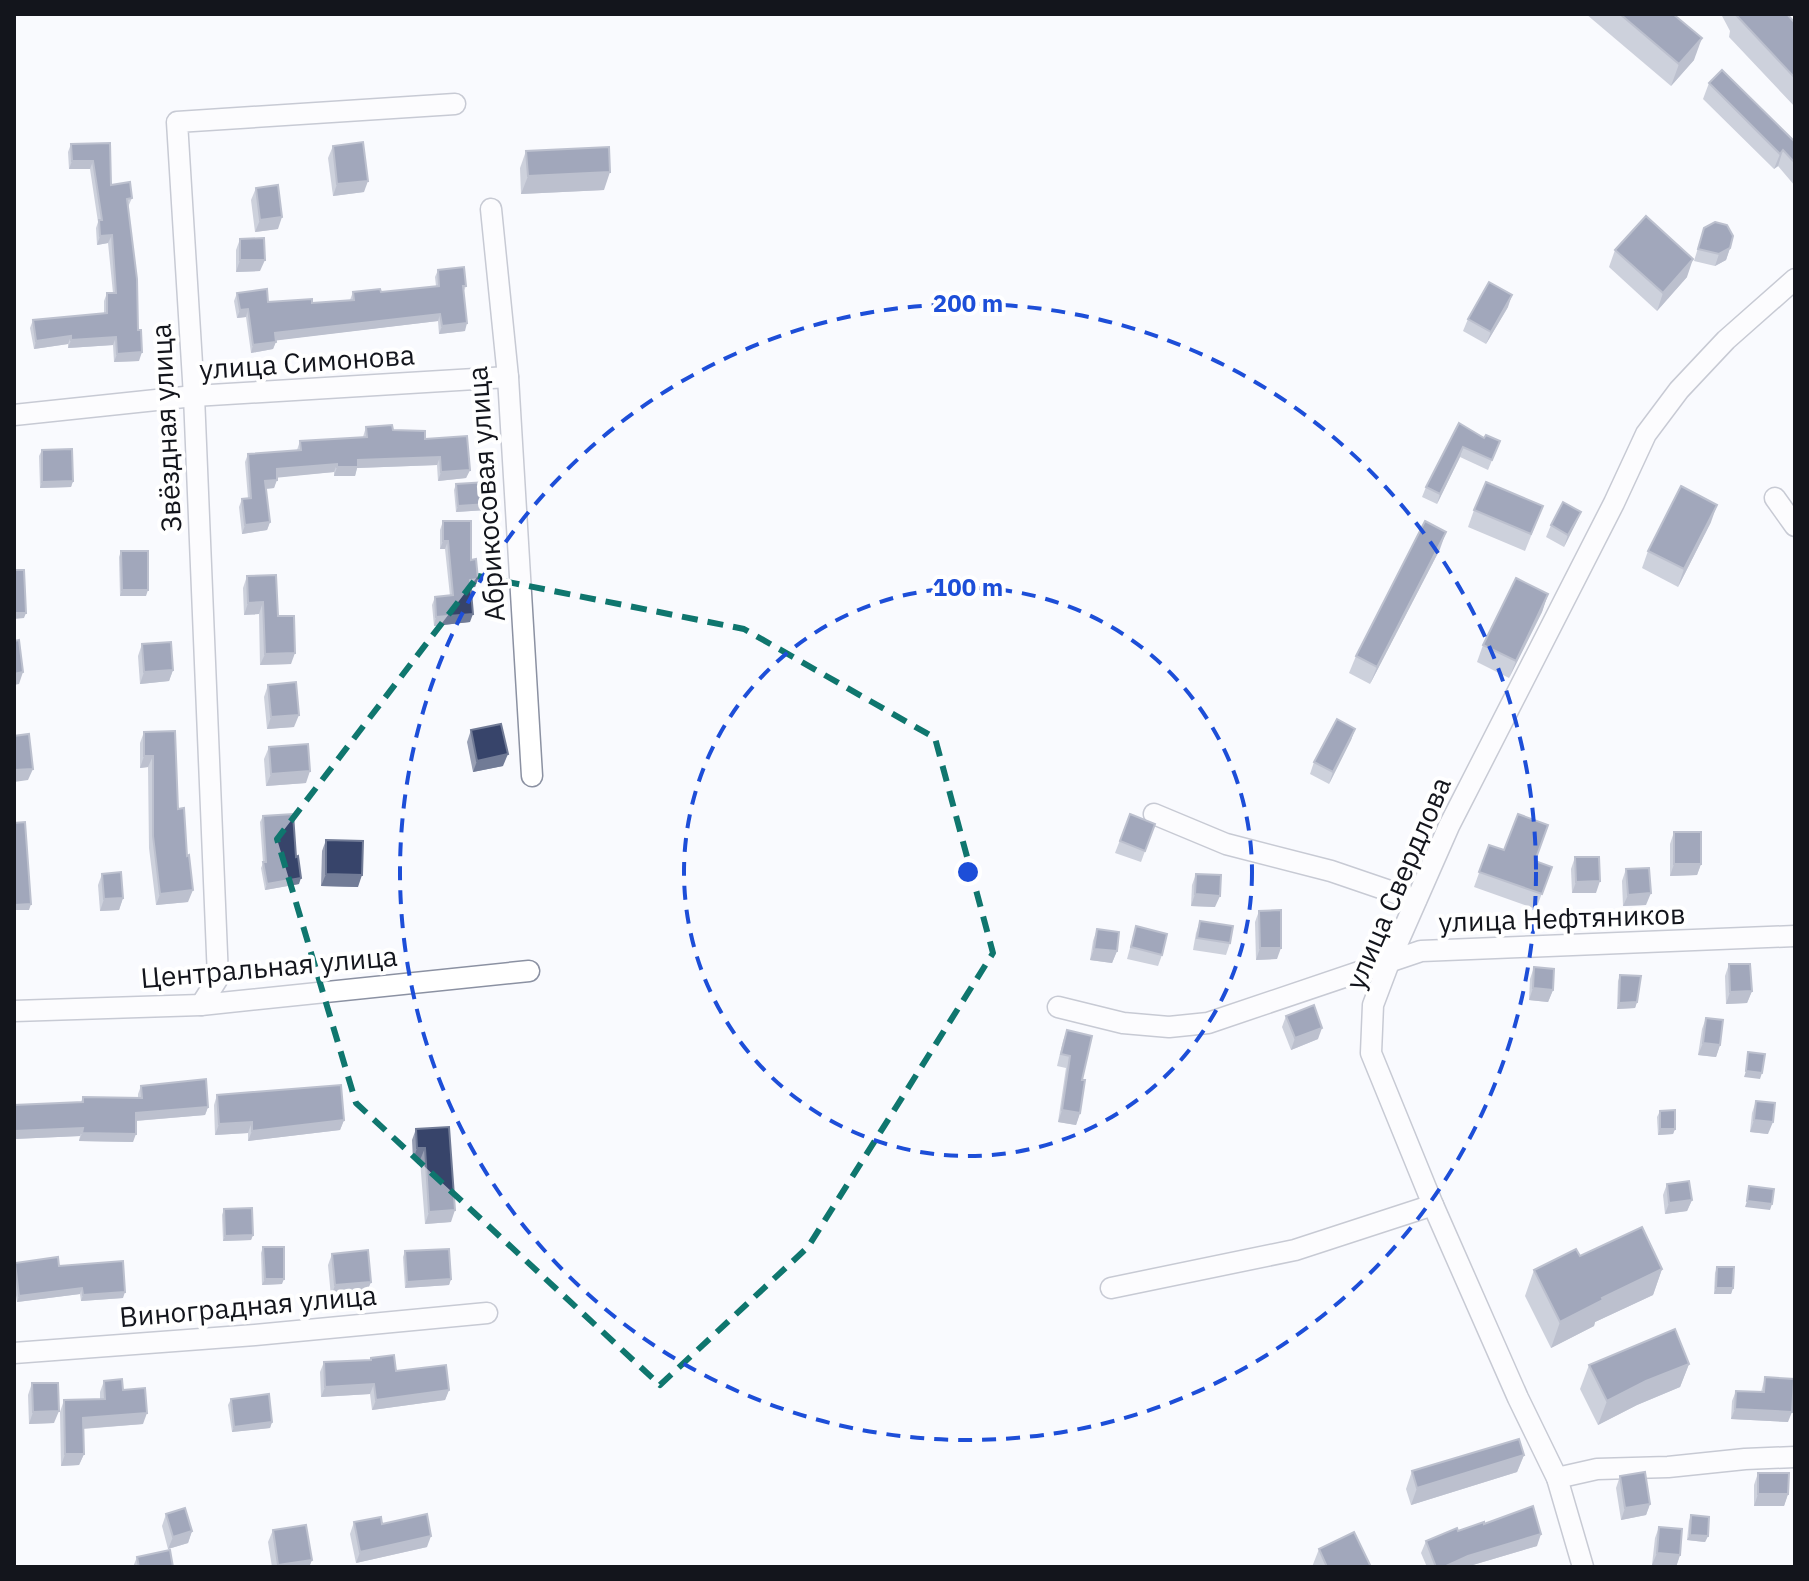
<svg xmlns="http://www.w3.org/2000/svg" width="1809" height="1581" viewBox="0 0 1809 1581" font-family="'IBM Plex Sans',sans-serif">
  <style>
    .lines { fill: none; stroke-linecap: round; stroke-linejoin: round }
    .minor-casing { stroke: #8b91a2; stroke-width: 23 }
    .minor { stroke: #fff; stroke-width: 20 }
    .wall { fill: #989fb4 }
    .shaded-wall { fill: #717b96 }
    .building { fill: #37446a; stroke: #717b96; stroke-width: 2 }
    .marked { fill: none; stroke: #0f766e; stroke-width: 6; stroke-dasharray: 16 10; stroke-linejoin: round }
    .ring { fill: none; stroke: #1d4ed8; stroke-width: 4; stroke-dasharray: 14 10 }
    .labels { text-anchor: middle; stroke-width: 8; stroke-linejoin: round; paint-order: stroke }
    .street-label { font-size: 28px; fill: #13151c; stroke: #fff }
    .centre { fill: #1d4ed8; stroke: #fff; stroke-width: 4 }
    .ring-label { font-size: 24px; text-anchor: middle; font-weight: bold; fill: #1d4ed8; stroke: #fff; stroke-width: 8; stroke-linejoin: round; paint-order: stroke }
  </style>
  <rect width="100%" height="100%" fill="#f9fafe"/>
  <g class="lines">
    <defs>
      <g id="minor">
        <polyline points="491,209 508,377 532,776"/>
        <polyline points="14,415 194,396 508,377"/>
        <polyline points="1775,498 1795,526"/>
        <polyline points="1154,814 1226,844 1331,871 1416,900"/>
        <polyline points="201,1005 218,978 194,396 177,122 455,104"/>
        <polyline points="1058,1007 1123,1023 1169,1027 1208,1023 1421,951 1795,936"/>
        <polyline points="14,1011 201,1005 529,971"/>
        <polyline points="1111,1288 1295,1250 1433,1205"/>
        <polyline points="14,1353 255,1335 487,1313"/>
        <polyline points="1557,1478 1597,1469 1668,1467 1745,1459 1795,1457"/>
        <polyline points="1583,1567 1557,1478 1518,1398 1433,1205 1371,1053 1373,1005 1390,960 1449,826 1614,503 1646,434 1679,390 1726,340 1795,279"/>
      </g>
    </defs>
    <!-- minor casing -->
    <use href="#minor" class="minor-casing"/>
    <!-- minor -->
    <use href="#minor" class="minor"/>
  </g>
  <!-- wall -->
  <g class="wall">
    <polygon points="1586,14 1673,14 1694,60 1671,86"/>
    <polygon points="1721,14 1787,14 1795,23 1795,107 1729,37 1730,31"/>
    <polygon points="1709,83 1795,142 1795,186 1778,166 1774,169 1703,99"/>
    <polygon points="110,143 111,185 132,198 128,207 139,361 114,362 113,345 68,348 68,344 34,349 30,328 33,320 104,313 104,301 107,293 113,293 108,243 97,245 96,228 98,222 90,169 69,169 68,152 71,144"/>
    <polygon points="333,146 364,192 333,196 328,158"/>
    <polygon points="526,151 604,190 521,194 520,168"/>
    <polygon points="256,188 278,229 255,232 251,200"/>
    <polygon points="1704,228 1730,248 1726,260 1715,266 1694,261"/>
    <polygon points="240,239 260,271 236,272 236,250"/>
    <polygon points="1615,250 1687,277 1657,311 1609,267"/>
    <polygon points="438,270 466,286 463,293 465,331 439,334 438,321 276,340 273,349 251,353 246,317 237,318 234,301 237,293 268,302 312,303 350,300 353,292 381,292 436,286 435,277"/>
    <polygon points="1508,307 1486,344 1463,331 1468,319"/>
    <polygon points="1459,423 1484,438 1500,441 1488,470 1460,457 1437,504 1422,497 1426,487"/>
    <polygon points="366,427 393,430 425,439 470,470 466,478 438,481 437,465 357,468 355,476 334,476 334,472 277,477 274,488 266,489 270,522 267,530 242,534 239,507 242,499 248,498 245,462 248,454 297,450 300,441 363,437"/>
    <polygon points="42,450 73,481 71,487 40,488 39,456"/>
    <polygon points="456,484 488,504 486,510 456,512 454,490"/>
    <polygon points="1543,506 1525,551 1468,527 1474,510"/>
    <polygon points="1581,512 1576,523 1564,547 1546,537 1551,525"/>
    <polygon points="443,521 471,560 478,579 475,587 471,587 470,622 434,626 432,605 435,597 450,596 445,549 440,549 440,530"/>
    <polygon points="1711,522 1678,587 1642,568 1648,551"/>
    <polygon points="1440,549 1370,684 1349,673 1356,656"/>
    <polygon points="121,551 146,596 120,596 119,557"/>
    <polygon points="247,576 278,616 291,664 260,665 259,614 244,615 243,588"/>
    <polygon points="1548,594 1542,612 1509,678 1477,662 1483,645"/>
    <polygon points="142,644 173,670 169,681 140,684 138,656"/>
    <polygon points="268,685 294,727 267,729 264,697"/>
    <polygon points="1355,729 1351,740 1329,784 1310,774 1314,762"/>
    <polygon points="471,730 503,766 473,772 467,742"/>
    <polygon points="144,732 178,809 187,856 188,902 156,905 149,848 148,767 140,768 140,743"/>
    <polygon points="269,747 306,783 266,786 264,759"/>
    <polygon points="1130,814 1155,824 1141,862 1115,853"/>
    <polygon points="263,816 296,857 299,884 265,890 261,868 263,863 260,822"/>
    <polygon points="1674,832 1701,864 1697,875 1670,876 1670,844"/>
    <polygon points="326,840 358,887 321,886 322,851"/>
    <polygon points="1489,845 1552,867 1536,909 1474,887"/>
    <polygon points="1575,857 1596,893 1572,893 1571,869"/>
    <polygon points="1626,869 1646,905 1623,906 1622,881"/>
    <polygon points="102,874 123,898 119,910 100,911 98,885"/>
    <polygon points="1196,874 1215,907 1191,906 1192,885"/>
    <polygon points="1259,911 1277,959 1256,960 1255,922"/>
    <polygon points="1200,921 1230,943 1226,955 1193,950 1196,933"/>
    <polygon points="1136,926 1162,955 1158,966 1127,959"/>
    <polygon points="1097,929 1117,951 1112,963 1090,960 1093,941"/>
    <polygon points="1729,964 1752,991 1747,1003 1726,1004 1725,976"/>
    <polygon points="1534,967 1553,990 1548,1002 1529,1000 1530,979"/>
    <polygon points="1620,975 1637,1002 1635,1008 1617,1009 1618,981"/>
    <polygon points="1286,1016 1318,1039 1291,1050 1282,1027"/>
    <polygon points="1706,1018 1720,1045 1716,1057 1698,1055 1702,1029"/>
    <polygon points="1067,1030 1080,1113 1076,1125 1058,1122 1066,1068 1057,1066 1063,1041"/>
    <polygon points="141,1086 208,1107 205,1115 136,1121 133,1142 79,1141 80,1136 14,1139 14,1105 81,1102 83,1097 138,1098 138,1094"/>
    <polygon points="217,1095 344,1120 340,1130 248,1141 248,1133 215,1135 214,1105"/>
    <polygon points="1756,1101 1768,1134 1750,1132 1752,1113"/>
    <polygon points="1660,1111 1675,1129 1673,1134 1658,1135 1657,1117"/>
    <polygon points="449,1127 451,1222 425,1224 420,1160 413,1160 412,1140 416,1129"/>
    <polygon points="1667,1184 1692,1200 1687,1211 1665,1214 1663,1195"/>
    <polygon points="224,1209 253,1235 251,1240 223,1241 222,1215"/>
    <polygon points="263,1247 282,1284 262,1285 261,1253"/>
    <polygon points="405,1251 451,1279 449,1285 405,1288 403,1257"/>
    <polygon points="332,1254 371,1282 366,1293 331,1297 328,1265"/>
    <polygon points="1580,1256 1662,1269 1653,1295 1595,1322 1594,1326 1551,1348 1525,1296 1534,1270"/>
    <polygon points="15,1263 59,1266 123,1298 81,1301 80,1294 17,1302 14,1281"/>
    <polygon points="1717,1267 1733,1288 1731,1294 1714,1294 1715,1273"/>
    <polygon points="371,1358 396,1371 449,1390 445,1400 372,1410 370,1394 321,1397 320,1372 324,1362 370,1360"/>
    <polygon points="1689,1364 1680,1387 1637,1405 1598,1425 1580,1389 1589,1365"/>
    <polygon points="1765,1377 1788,1422 1731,1419 1732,1401 1736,1391 1761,1392"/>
    <polygon points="104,1381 123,1390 143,1424 83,1429 84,1454 79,1465 61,1466 60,1412 64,1400 100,1399 100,1392"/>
    <polygon points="32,1383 54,1423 29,1424 28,1395"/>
    <polygon points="231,1399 272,1422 270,1428 232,1432 228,1405"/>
    <polygon points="1524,1455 1517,1472 1411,1505 1406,1489 1412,1471"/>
    <polygon points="1758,1473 1788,1494 1784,1506 1754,1506 1754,1485"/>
    <polygon points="1620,1476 1650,1504 1646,1515 1621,1520 1616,1488"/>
    <polygon points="166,1514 192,1531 188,1543 168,1549 162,1526"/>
    <polygon points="1691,1515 1708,1536 1705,1542 1687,1540 1689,1521"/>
    <polygon points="354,1522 382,1524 427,1547 356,1563 350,1534"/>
    <polygon points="1484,1524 1537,1546 1466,1567 1427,1567 1421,1553 1426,1541"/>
    <polygon points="1659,1527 1680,1555 1676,1567 1652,1565 1655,1538"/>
    <polygon points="273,1530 312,1560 309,1567 272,1567 268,1542"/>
    <polygon points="1319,1549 1371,1567 1312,1567"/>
    <polygon points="137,1557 173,1567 133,1567"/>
  </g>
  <!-- shaded-wall -->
  <g class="shaded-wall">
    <polygon points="1702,38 1694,60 1671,86 1679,64"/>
    <polygon points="1783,150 1778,166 1774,169 1780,154"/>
    <polygon points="72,161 93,161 90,169 69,169"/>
    <polygon points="610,172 604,190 521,194 528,176"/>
    <polygon points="368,181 364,192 333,196 337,184"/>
    <polygon points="282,217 278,229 255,232 260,220"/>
    <polygon points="112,235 108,243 97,245 100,236"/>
    <polygon points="1730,248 1726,260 1715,266 1719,254"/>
    <polygon points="1693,259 1687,277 1657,311 1663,293"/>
    <polygon points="240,260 265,260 260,271 236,272"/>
    <polygon points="1512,295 1508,307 1486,344 1491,332"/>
    <polygon points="248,309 246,317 237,318 240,310"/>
    <polygon points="440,314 438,321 272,341 275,333"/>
    <polygon points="467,323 465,331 439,334 442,326"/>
    <polygon points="71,336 68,344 34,349 36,341"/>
    <polygon points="116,337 113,345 68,348 71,340"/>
    <polygon points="276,342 273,349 251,353 253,345"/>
    <polygon points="142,352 139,361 114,362 117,354"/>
    <polygon points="1463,447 1460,457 1437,504 1440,494"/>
    <polygon points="440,457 437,465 357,468 355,476 334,476 337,467 358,460"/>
    <polygon points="337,464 334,472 274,478 277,469"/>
    <polygon points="470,470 466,478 438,481 441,472"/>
    <polygon points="277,480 274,488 262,489 265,481"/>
    <polygon points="73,481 71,487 40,488 42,482"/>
    <polygon points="488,504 486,510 456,512 458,506"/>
    <polygon points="1717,505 1711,522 1678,587 1684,569"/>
    <polygon points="1581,512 1576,523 1564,547 1568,535"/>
    <polygon points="270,522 267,530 242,534 245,525"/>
    <polygon points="1446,532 1440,549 1370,684 1377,667"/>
    <polygon points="443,541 448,541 445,549 440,549"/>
    <polygon points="478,579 475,587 467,588 470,580"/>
    <polygon points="122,590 148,590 146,596 120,596"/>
    <polygon points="1548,594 1542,612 1509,678 1516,661"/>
    <polygon points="263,602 259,614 244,615 248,603"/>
    <polygon points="14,613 26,613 24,618 14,619"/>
    <polygon points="473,614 470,622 434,626 436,617"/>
    <polygon points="295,653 291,664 260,665 265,654"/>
    <polygon points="173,670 169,681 140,684 144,672"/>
    <polygon points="23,672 19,684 14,685 14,674"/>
    <polygon points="299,715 294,727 267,729 271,717"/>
    <polygon points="1355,729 1351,740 1329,784 1333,772"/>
    <polygon points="508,754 503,766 473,772 477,761"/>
    <polygon points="144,756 153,756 148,767 140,768"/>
    <polygon points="33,769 28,780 14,782 14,770"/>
    <polygon points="310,771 306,783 266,786 271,774"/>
    <polygon points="1674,864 1701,864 1697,875 1670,876"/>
    <polygon points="326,874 362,875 358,887 321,886"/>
    <polygon points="301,878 299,884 265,890 267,884"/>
    <polygon points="1600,881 1596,893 1572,893 1576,882"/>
    <polygon points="193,890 188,902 156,905 160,894"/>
    <polygon points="1651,893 1646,905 1623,906 1628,895"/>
    <polygon points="1195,894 1220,896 1215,907 1191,906"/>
    <polygon points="123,898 119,910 100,911 104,899"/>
    <polygon points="31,904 29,910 14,910 14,905"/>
    <polygon points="1260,948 1281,948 1277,959 1256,960"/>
    <polygon points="1094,949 1117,951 1112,963 1090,960"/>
    <polygon points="1533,988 1553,990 1548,1002 1529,1000"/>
    <polygon points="1752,991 1747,1003 1726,1004 1730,992"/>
    <polygon points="1637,1002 1635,1008 1617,1009 1619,1003"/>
    <polygon points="1322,1028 1318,1039 1291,1050 1295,1038"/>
    <polygon points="1703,1043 1720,1045 1716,1057 1698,1055"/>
    <polygon points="1746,1071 1762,1073 1760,1079 1744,1077"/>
    <polygon points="208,1107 205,1115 133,1121 136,1113"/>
    <polygon points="1062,1110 1080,1113 1076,1125 1058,1122"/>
    <polygon points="344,1120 340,1130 248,1141 252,1131"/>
    <polygon points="1754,1120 1773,1122 1768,1134 1750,1132"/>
    <polygon points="252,1122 248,1133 215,1135 219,1124"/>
    <polygon points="83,1128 80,1136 14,1139 14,1131"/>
    <polygon points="1660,1129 1675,1129 1673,1134 1658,1135"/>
    <polygon points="82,1133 136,1134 133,1142 79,1141"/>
    <polygon points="417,1148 425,1148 420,1160 413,1160"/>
    <polygon points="1692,1200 1687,1211 1665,1214 1669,1203"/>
    <polygon points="1747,1201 1772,1204 1770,1210 1745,1207"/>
    <polygon points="455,1210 451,1222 425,1224 429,1212"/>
    <polygon points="253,1235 251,1240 223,1241 225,1236"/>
    <polygon points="1662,1269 1653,1295 1595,1322 1594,1326 1551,1348 1560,1322 1602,1298"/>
    <polygon points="265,1279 284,1279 282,1284 262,1285"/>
    <polygon points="451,1279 449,1285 405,1288 407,1282"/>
    <polygon points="371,1282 366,1293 331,1297 335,1285"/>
    <polygon points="82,1288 80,1294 17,1302 19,1296"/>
    <polygon points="1716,1288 1733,1288 1731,1294 1714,1294"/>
    <polygon points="125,1292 123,1298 81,1301 83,1295"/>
    <polygon points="1689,1364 1680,1387 1637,1405 1598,1425 1607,1401 1646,1381"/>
    <polygon points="374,1384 370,1394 321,1397 325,1387"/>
    <polygon points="449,1390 445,1400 372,1410 376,1400"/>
    <polygon points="1735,1409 1792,1412 1788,1422 1731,1419"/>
    <polygon points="59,1411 54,1423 29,1424 33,1412"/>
    <polygon points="147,1413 143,1424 78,1429 83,1418"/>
    <polygon points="272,1422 270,1428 232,1432 234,1427"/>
    <polygon points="65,1454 84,1454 79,1465 61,1466"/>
    <polygon points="1524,1455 1517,1472 1411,1505 1417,1488"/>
    <polygon points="1758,1494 1788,1494 1784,1506 1754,1506"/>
    <polygon points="1650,1504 1646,1515 1621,1520 1625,1508"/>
    <polygon points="192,1531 188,1543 168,1549 173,1537"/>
    <polygon points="1541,1534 1537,1546 1466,1567 1444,1567 1468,1556"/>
    <polygon points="1690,1535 1708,1536 1705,1542 1687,1540"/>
    <polygon points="431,1536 427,1547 356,1563 360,1552"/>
    <polygon points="1657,1553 1680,1555 1676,1567 1652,1565"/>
    <polygon points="312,1560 309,1567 277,1567 278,1565"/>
  </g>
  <!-- building -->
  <g class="building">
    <polygon points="1620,14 1673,14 1702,38 1679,64"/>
    <polygon points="1738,14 1787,14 1795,23 1795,78 1736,15"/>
    <polygon points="1722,70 1795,142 1795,163 1783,150 1780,154 1709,83"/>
    <polygon points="363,142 368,181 337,184 333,146"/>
    <polygon points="110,143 111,185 130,182 132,198 127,199 137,279 138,330 141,330 142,352 117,354 116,337 71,340 71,336 36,341 33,320 107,313 107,293 116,293 112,235 100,236 99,220 102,220 93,161 72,161 71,144"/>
    <polygon points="609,147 610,172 528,176 526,151"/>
    <polygon points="278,185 282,217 260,220 256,188"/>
    <polygon points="1646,216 1693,259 1663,293 1615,250"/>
    <polygon points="1715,222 1727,225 1733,236 1730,248 1719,254 1698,249 1704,228"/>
    <polygon points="264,238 265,260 240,260 240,239"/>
    <polygon points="464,267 466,286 463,286 467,323 442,326 440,314 275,333 276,342 253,345 248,309 240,310 237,293 267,289 268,302 312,299 312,303 354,300 353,292 380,289 381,292 439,286 438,270"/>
    <polygon points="1489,282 1512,295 1491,332 1468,319"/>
    <polygon points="1459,423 1484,438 1486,435 1500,441 1492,460 1463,447 1440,494 1426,487"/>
    <polygon points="392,425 393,430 425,431 425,439 467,436 470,470 441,472 440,457 358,460 358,467 337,467 337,464 277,469 277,480 265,481 270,522 245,525 242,499 251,498 248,454 301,450 300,441 367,437 366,427"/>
    <polygon points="72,449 73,481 42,482 42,450"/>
    <polygon points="487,482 488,504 458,506 456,484"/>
    <polygon points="1486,482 1543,506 1531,534 1474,510"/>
    <polygon points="1681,486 1717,505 1684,569 1648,551"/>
    <polygon points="1563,502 1581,512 1568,535 1551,525"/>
    <polygon points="443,521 471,521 471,560 476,559 478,579 470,580 473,614 436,617 435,597 453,595 448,541 443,541"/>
    <polygon points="1425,521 1446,532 1377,667 1356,656"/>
    <polygon points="121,551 148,551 148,590 122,590"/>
    <polygon points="14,570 24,570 26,613 14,613"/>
    <polygon points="276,575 278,616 294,616 295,653 265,654 263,602 248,603 247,576"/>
    <polygon points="1516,578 1548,594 1516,661 1483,645"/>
    <polygon points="19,640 23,672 14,674 14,641"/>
    <polygon points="171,642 173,670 144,672 142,644"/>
    <polygon points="296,682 299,715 271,717 268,685"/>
    <polygon points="1337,719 1355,729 1333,772 1314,762"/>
    <polygon points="501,724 508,754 477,761 471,730"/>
    <polygon points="175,731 178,809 184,808 187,856 189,855 193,890 160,894 153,836 153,756 144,756 144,732"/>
    <polygon points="29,734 33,769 14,770 14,736"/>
    <polygon points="308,744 310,771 271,774 269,747"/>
    <polygon points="293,814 296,857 298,856 301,878 267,884 263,862 266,862 263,816"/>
    <polygon points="1130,814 1155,824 1145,851 1120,841"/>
    <polygon points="1518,814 1548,825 1535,861 1552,867 1542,894 1479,872 1489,845 1504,850"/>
    <polygon points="25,822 31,904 14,905 14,823"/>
    <rect x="1674" y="832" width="27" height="32"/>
    <polygon points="326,840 363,841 362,875 326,874"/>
    <polygon points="1575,857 1599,857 1600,881 1576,882"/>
    <polygon points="1649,868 1651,893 1628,895 1626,869"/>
    <polygon points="121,872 123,898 104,899 102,874"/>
    <polygon points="1196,874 1221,875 1220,896 1195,894"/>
    <polygon points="1281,910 1281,948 1260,948 1259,911"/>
    <polygon points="1200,921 1233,926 1230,943 1197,938"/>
    <polygon points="1136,926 1167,934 1162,955 1131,947"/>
    <polygon points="1097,929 1119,932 1117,951 1094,949"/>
    <polygon points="1729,964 1750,964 1752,991 1730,992"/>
    <polygon points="1534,967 1554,969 1553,990 1533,988"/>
    <polygon points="1620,975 1641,976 1637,1002 1619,1003"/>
    <polygon points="1314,1005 1322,1028 1295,1038 1286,1016"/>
    <polygon points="1706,1018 1723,1020 1720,1045 1703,1043"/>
    <polygon points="1067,1030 1092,1036 1082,1080 1085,1080 1080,1113 1062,1110 1070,1056 1061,1054"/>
    <polygon points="1748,1052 1765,1054 1762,1073 1746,1071"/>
    <polygon points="206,1079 208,1107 136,1113 136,1134 82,1133 83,1128 14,1131 14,1105 83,1102 83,1097 142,1098 141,1086"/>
    <polygon points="341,1085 344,1120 252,1131 252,1122 219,1124 217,1095"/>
    <polygon points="1756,1101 1775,1103 1773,1122 1754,1120"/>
    <polygon points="1675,1110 1675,1129 1660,1129 1660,1111"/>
    <polygon points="449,1127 455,1210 429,1212 425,1148 417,1148 416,1129"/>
    <polygon points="1689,1181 1692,1200 1669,1203 1667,1184"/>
    <polygon points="1749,1186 1774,1189 1772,1204 1747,1201"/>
    <polygon points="252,1208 253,1235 225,1236 224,1209"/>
    <polygon points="1642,1227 1662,1269 1602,1298 1603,1300 1560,1322 1534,1270 1576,1249 1580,1256"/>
    <polygon points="263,1247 284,1247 284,1279 265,1279"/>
    <polygon points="449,1249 451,1279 407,1282 405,1251"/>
    <polygon points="368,1250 371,1282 335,1285 332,1254"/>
    <polygon points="58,1257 59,1266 123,1261 125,1292 83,1295 82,1288 19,1296 15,1263"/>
    <polygon points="1717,1267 1734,1267 1733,1288 1716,1288"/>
    <polygon points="1675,1329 1689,1364 1646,1381 1607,1401 1589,1365"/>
    <polygon points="394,1355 396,1371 446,1365 449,1390 376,1400 374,1384 325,1387 324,1362 371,1360 371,1358"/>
    <polygon points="1765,1377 1794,1379 1792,1412 1735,1409 1736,1391 1764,1392"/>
    <polygon points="122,1379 123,1390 145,1388 147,1413 83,1418 84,1454 65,1454 64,1400 105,1399 104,1381"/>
    <polygon points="32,1383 58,1383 59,1411 33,1412"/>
    <polygon points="269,1394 272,1422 234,1427 231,1399"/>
    <polygon points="1519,1439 1524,1455 1417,1488 1412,1471"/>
    <polygon points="1645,1472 1650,1504 1625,1508 1620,1476"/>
    <polygon points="1758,1473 1789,1473 1788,1494 1758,1494"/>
    <polygon points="1533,1506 1541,1534 1468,1556 1444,1567 1436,1567 1426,1541 1457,1528 1458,1531 1484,1522 1484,1524"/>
    <polygon points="185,1508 192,1531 173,1537 166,1514"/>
    <polygon points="427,1514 431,1536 360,1552 354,1522 381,1517 382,1524"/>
    <polygon points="1691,1515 1709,1517 1708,1536 1690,1535"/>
    <polygon points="306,1525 312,1560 278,1565 273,1530"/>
    <polygon points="1659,1527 1682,1529 1680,1555 1657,1553"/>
    <polygon points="1354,1532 1371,1567 1327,1567 1319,1549"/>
    <polygon points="170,1550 173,1567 139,1567 137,1557"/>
  </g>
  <!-- marked area -->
  <path d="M0 0H1809V1581H0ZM478 576 744 629 935 738 993 953 808 1247 660 1385 356 1103 277 839Z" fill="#f9fafe" fill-opacity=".55" fill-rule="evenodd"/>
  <path class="marked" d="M478 576 744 629 935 738 993 953 808 1247 660 1385 356 1103 277 839Z"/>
  <!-- distance rings -->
  <g class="ring">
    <circle cx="968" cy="872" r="284"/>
    <circle cx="968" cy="872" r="568"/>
  </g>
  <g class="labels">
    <!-- street labels -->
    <g class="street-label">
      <text transform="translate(307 362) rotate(-4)" y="10">улица Симонова</text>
      <text transform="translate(166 428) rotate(-93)" y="10">Звёздная улица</text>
      <text transform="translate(486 494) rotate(-94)" y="10">Абрикосовая улица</text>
      <text transform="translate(1398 883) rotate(-67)" y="10">улица Свердлова</text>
      <text transform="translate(1562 918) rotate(-2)" y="10">улица Нефтяников</text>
      <text transform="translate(269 967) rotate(-5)" y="10">Центральная улица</text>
      <text transform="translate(248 1306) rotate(-5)" y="10">Виноградная улица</text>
    </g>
  </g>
  <circle cx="968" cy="872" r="12" class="centre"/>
  <g class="ring-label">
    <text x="968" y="312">200 m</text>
    <text x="968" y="596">100 m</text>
  </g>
  <!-- border -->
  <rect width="1809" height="1581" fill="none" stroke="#13151c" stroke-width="32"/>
</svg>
